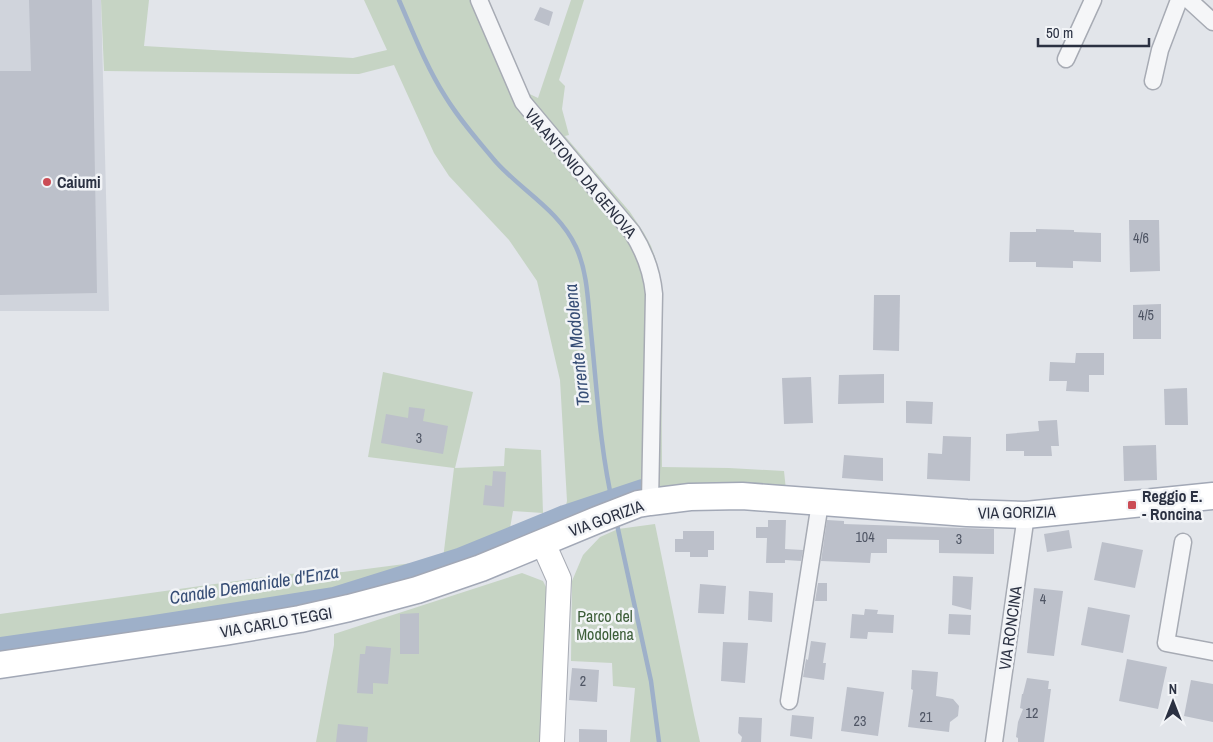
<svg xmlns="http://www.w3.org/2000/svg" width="1213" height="742" viewBox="0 0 1213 742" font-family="'Archivo Narrow',sans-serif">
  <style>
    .built { fill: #d0d4dc }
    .green { fill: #c6d4c4 }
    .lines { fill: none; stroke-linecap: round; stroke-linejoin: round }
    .stream { stroke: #9eb0c9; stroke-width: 4.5 }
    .canal { stroke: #9eb0c9; stroke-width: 16 }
    .building { fill: #bcc0ca }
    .street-casing { stroke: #a7abb4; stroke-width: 19 }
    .secondary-casing { stroke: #a7abb4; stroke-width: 26 }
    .primary-casing { stroke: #a2a8b6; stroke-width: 29 }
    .street { stroke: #f5f6f8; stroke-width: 16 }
    .secondary { stroke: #fff; stroke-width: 24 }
    .primary { stroke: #fff; stroke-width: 26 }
    .poi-dot { fill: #cb4c55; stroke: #f2f4f7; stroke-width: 2 }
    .labels { text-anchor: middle; stroke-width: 5; stroke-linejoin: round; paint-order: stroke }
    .number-label { font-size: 14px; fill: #4f5564 }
    .street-label { font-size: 16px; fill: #2b3142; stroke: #f2f4f7 }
    .poi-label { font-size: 16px; font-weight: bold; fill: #2b3142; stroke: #f2f4f7; text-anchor: start }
    .park-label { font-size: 16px; fill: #3c5d38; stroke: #f2f4f7 }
    .water-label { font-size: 18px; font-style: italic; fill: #364d75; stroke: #f2f4f7 }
  </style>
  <rect width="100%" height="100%" fill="#e2e5ea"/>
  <!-- built -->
  <polygon class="built" points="0,0 101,0 109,311 0,311"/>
  <!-- green -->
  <g class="green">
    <polygon points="101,0 149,0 144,46 353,58 387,50 364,0 479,0 517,88 538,98 571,0 584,0 559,80 565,86 562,109 569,135 565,136 630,212 644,233 651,246 656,260 660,284 661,307 662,467 729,468 784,471 786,490 568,521 291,610 0,651 0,614 286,574 343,572 443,559 454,468 368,457 383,372 473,392 455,468 504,466 505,448 541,450 543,513 513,511 509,534 564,513 567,501 560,380 537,281 509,240 449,176 434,153 394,65 359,74 104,71"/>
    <polygon points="655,524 694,715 700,742 630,742 635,688 613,686 612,663 571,661 572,581 583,555 600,537 618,529"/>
    <polygon points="522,573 543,581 547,589 541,742 316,742 334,645 334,634"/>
  </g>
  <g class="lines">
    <!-- stream -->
    <g class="stream">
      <path d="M399 0C413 32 426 66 445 96 459 119 478 141 496 162 522 191 559 210 576 247 588 273 588 304 591 332 597 390 600 449 613 505"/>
      <polyline points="616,520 651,681 659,742"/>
    </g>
    <!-- canal -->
    <polyline class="canal" points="0,645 148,624 334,595 459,556 564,513 642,487"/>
  </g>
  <!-- building -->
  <g class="building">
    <polygon points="29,0 92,0 97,293 0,295 0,71 31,71"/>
    <polygon points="540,7 553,12 549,26 534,20"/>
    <polygon points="1129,220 1159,220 1160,271 1130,272"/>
    <polygon points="1036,229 1074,230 1074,232 1101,233 1101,262 1073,261 1073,268 1036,267 1036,262 1009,262 1010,232 1036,232"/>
    <polygon points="874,295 900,295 899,351 873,350"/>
    <polygon points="1161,304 1161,339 1133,339 1133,305"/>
    <polygon points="1076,353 1104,353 1104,375 1089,375 1089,392 1066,391 1067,381 1049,381 1050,362 1075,363"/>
    <polygon points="884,374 884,403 838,404 839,375"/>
    <polygon points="811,377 813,423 784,424 782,378"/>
    <polygon points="1187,388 1188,425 1165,425 1164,389"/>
    <polygon points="906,401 933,402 932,424 906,423"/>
    <polygon points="409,407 425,409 423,421 448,426 443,454 381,443 386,414 408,418"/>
    <polygon points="1057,420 1059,446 1051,446 1052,456 1024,456 1024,451 1006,451 1006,434 1039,431 1038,421"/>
    <polygon points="943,436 971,437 970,481 927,479 928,453 942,454"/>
    <polygon points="1156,445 1157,480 1124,481 1123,446"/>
    <polygon points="844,455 883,458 883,481 842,478"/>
    <polygon points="493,471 506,472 504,507 483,505 485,485 492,486"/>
    <polygon points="768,520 786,520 785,549 803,550 801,561 785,560 785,563 766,563 767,538 756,538 756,527 768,527"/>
    <polygon points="827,520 844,521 844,524 994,529 994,554 939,553 939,540 887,539 887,553 871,553 870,563 821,561"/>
    <polygon points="1069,530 1072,548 1047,552 1044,534"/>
    <polygon points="683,531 714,531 714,550 708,550 708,557 690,557 690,552 675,552 675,539 683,539"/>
    <polygon points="1102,542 1143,550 1135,588 1094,580"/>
    <polygon points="953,576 973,577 971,610 952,605"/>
    <polygon points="818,583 827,583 827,601 815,601"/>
    <polygon points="700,584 726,586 724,614 698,613"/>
    <polygon points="1034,588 1063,591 1054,656 1027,653"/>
    <polygon points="749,591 773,593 772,622 748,620"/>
    <polygon points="1088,607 1130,615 1123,653 1081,645"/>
    <polygon points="865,609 878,610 877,614 894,615 893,633 868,632 867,639 850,638 852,614 864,615"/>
    <polygon points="419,613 419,654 400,654 400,614"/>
    <polygon points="949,614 971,615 970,635 948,634"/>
    <polygon points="811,641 826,643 823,663 826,663 824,680 803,677 806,659 808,660"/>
    <polygon points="723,642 748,643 745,683 721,681"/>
    <polygon points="366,646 391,648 388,684 373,683 373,694 357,693 360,654 365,654"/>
    <polygon points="1127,659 1167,667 1158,709 1119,701"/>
    <polygon points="572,668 599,670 597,702 569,700"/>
    <polygon points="912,670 938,672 936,696 953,699 959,706 958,716 950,722 949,732 908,727 913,690 911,689"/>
    <polygon points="1027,678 1049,681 1048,689 1051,689 1044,742 1018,742 1018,738 1016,737 1018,722 1023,709 1020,708 1022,694 1023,694"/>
    <polygon points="1191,680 1213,684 1213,722 1184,716"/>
    <polygon points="847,687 884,692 878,736 841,731"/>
    <polygon points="792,715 814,717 812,739 790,736"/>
    <polygon points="739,717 762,718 761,742 741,742 742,737 738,733"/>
    <polygon points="338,724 368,727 367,742 336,742"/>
    <polygon points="579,729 607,730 607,742 579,742"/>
  </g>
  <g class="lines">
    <defs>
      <g id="street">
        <path d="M479 0 523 102 632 232C644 251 652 271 654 294L650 502"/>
        <polyline points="1189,0 1213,22"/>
        <polyline points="1066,59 1093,0"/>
        <polyline points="1153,81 1160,50 1179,0"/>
        <polyline points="1183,542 1166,643 1213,652"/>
        <polyline points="789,701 820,503"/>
        <polyline points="994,742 1026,515"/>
      </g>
      <polyline id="secondary" points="543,543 559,579 552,742"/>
      <polyline id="primary" points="0,665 224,632 300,619 349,608 417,590 481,568 597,520 638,504 650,502 690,497 742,496 967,513 1026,515 1213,496"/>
    </defs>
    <!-- street casing -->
    <use href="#street" class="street-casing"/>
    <!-- secondary casing -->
    <use href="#secondary" class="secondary-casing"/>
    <!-- primary casing -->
    <use href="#primary" class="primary-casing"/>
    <!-- street -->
    <use href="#street" class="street"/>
    <!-- secondary -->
    <use href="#secondary" class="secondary"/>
    <!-- primary -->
    <use href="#primary" class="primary"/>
  </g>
  <!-- markers -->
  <g class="poi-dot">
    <circle cx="47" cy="182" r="5"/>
    <rect x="1127" y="500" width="10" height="10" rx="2.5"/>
  </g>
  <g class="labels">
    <!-- number labels -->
    <g class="number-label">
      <text x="1141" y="243">4/6</text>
      <text x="1146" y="320">4/5</text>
      <text x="419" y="443">3</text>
      <text x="865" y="542">104</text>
      <text x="959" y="544">3</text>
      <text x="1043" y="604">4</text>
      <text x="583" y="686">2</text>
      <text x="1032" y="718">12</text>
      <text x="926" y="722">21</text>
      <text x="860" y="726">23</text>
    </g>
    <!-- street labels -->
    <g class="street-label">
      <text transform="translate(581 173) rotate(50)" y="6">VIA ANTONIO DA GENOVA</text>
      <text transform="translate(1017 512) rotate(-1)" y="6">VIA GORIZIA</text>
      <text transform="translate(606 518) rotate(-20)" y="6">VIA GORIZIA</text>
      <text transform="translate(276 622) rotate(-10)" y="6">VIA CARLO TEGGI</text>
      <text transform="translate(1010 628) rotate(-82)" y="6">VIA RONCINA</text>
    </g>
    <!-- poi labels -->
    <g class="poi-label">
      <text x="57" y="188">Caiumi</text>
      <text x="1142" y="502">Reggio E.<tspan x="1142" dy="18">- Roncina</tspan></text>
    </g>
    <!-- park labels -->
    <g class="park-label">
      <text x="605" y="622">Parco del<tspan x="605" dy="18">Modolena</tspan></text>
    </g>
    <!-- water labels -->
    <g class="water-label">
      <text transform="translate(577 345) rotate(-96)" y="6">Torrente Modolena</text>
      <text transform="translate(254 585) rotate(-9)" y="6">Canale Demaniale d'Enza</text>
    </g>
  </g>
  <!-- north arrow -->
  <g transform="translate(1173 702)" stroke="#f2f4f7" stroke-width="4" paint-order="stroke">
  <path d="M0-4L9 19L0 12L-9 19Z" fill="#2b3142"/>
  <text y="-8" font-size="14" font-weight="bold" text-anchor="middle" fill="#2b3142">N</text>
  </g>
  <!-- scale -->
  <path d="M1038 38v8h111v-8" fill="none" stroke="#2b3142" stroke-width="2.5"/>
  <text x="1046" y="38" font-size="15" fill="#2b3142" stroke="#f2f4f7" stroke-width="4" paint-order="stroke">50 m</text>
</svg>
